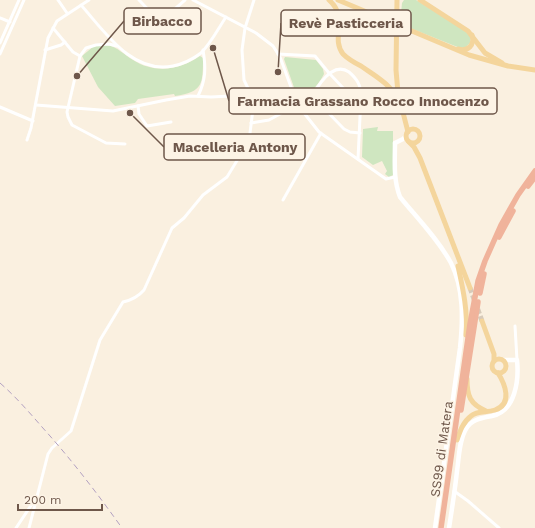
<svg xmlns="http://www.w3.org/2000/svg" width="535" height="528" viewBox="0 0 535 528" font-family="'Work Sans',sans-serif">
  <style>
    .green { fill: #cfe6c0 }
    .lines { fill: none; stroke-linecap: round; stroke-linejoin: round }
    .primary-tunnel { stroke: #d7caba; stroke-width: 5; stroke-dasharray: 5 2.5; stroke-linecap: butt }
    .street { stroke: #fff; stroke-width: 3 }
    .secondary { stroke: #fff; stroke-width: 4.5 }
    .primary { stroke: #f4d59c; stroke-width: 5 }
    .highway { stroke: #f0b39b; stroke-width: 5.5 }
    .rail { stroke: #b3a1c1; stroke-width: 1; stroke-dasharray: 6 4; stroke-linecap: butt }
    .labels { text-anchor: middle; stroke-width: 3; stroke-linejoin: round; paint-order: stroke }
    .street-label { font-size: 13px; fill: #6e574a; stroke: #fdf4e6 }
    .leader { fill: none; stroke: #6e574a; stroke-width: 1.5 }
    .callout-dot { fill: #6e574a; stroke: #fdf4e6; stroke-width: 1.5 }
    .callout { fill: #fdf4e6; stroke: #6e574a; stroke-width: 1.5 }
    .callout-label { font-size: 14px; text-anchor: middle; font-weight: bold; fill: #6e574a }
  </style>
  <rect width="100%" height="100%" fill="#faf0e0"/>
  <!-- green -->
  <g class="green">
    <polygon points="404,0 416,0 469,33 471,36 470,43 465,48 460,48 400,24 402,3"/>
    <path d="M107 45C118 47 124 55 133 60 155 74 180 70 200 56L203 58C203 84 203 92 175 96L174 94 138 99 135 103 115 106 98 87 82 56 94 46Z"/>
    <path d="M285 57 316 60 323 69 324 74C320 82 309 97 299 98L297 96 284 59Z"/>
    <polygon points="378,127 377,131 393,131 393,175 389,177 385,174 387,171 382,161 373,165 362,157 363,129"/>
  </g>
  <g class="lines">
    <!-- primary-tunnel -->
    <polyline class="primary-tunnel" points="470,288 482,321"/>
    <!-- street -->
    <g class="street">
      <polyline points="58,0 67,13"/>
      <polyline points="139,0 160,22 185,0"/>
      <polyline points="193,0 256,33 273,46 280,57 295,98 304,113 319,132 386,179 395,177"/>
      <path d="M81 5C105 32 132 74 173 66 183 64 193 59 201 53 211 43 218 29 226 17"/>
      <polyline points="0,18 10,22"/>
      <polyline points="53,28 73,52 80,56"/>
      <polyline points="0,43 19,0"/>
      <polyline points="117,46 109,44 96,45 86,48 80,56 67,112 68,117 72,125 106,143 125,144"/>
      <polyline points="45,50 61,45 65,42"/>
      <polyline points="0,54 24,0"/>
      <polyline points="278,54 315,56 329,73 361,107"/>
      <path d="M198 96C206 80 206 67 203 50"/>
      <polyline points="312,96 344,129 350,132 360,133"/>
      <polyline points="36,105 113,111 166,100 190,96 211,97 250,95"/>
      <polyline points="138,106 139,114 147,126 171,122"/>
      <polyline points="0,107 33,121"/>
      <path d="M304 113C310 99 329 58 349 72 357 79 361 85 361 96L358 159"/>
      <polyline points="251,123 269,120 311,97"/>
      <polyline points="27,140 31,128 48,38 57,21 89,0"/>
      <polyline points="283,200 321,133"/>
      <polyline points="515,326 517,360"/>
      <polyline points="454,491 468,501 499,528"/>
      <polyline points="16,528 36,498"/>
      <path d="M29 528 48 454 52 448 71 431 100 340 123 302C132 300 138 297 144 290L172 228 184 218 203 195 227 177 249 141 254 101 244 80 242 50 245 28 254 0"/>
    </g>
    <!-- secondary -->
    <g class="secondary">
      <path d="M395 143C395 161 393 179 400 197 417 218 438 239 451 263 464 289 463 320 460 348L435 528"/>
      <polyline points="395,143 403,139 406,136"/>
      <path d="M449 528C452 509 455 490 457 471 459 458 459 440 466 429 472 419 482 418 492 416 516 411 519 379 517 360H503"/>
    </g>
    <!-- primary -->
    <g class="primary">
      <path d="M329 0C350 19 330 37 343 54 348 59 355 63 361 66 380 79 389 83 401 104"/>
      <polyline points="338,0 469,55 508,66 535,70"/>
      <polyline points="397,0 396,70 398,93 408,132"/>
      <polyline points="420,0 468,31 485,53 502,63"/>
      <path d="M458 49C468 52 475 45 472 35"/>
      <circle cx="413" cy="136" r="7"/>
      <polyline points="409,142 414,147 420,158 470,288"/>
      <path d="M458 266C463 289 468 311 466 335"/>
      <polyline points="482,321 494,354 494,361"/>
      <circle cx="499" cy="366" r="7"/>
      <path d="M467 379C467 396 470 404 486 411"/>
      <path d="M457 440C460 431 463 422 471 416 478 410 486 413 495 410 513 404 505 384 498 373"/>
    </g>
    <!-- highway -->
    <g class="highway">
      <polyline points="528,186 535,177"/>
      <polyline points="499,237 513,211"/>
      <polyline points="480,293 484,274"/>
      <polyline points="461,410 478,302"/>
      <polyline points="441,528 470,324 478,281 485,261 501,225 518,195 535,171"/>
    </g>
    <!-- rail -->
    <path class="rail" d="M0 383C15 396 29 412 42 427 71 459 97 493 122 528"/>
  </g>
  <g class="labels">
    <!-- street labels -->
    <g class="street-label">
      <text transform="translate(441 449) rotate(-82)" y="5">SS99 di Matera</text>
    </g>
  </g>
  <!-- callouts -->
  <path class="leader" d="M77 76L124 21M278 72L281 23M213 48L229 101M130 113L164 147"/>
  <g class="callout-dot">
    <circle cx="77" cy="76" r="4"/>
    <circle cx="278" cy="72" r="4"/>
    <circle cx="213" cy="48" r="4"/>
    <circle cx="130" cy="113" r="4"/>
  </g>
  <g class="callout">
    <rect x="124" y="8" width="77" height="26" rx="4"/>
    <rect x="281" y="10" width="130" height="26" rx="4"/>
    <rect x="229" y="88" width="268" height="26" rx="4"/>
    <rect x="164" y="134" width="141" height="26" rx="4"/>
  </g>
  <g class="callout-label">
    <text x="162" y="26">Birbacco</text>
    <text x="346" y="28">Revè Pasticceria</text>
    <text x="363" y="106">Farmacia Grassano Rocco Innocenzo</text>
    <text x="235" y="152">Macelleria Antony</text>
  </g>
  <!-- scale -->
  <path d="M18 504v6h84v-6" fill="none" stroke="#6e574a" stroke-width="2"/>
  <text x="24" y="504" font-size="12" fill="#6e574a" stroke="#fdf4e6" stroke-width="3" paint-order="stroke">200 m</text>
</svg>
